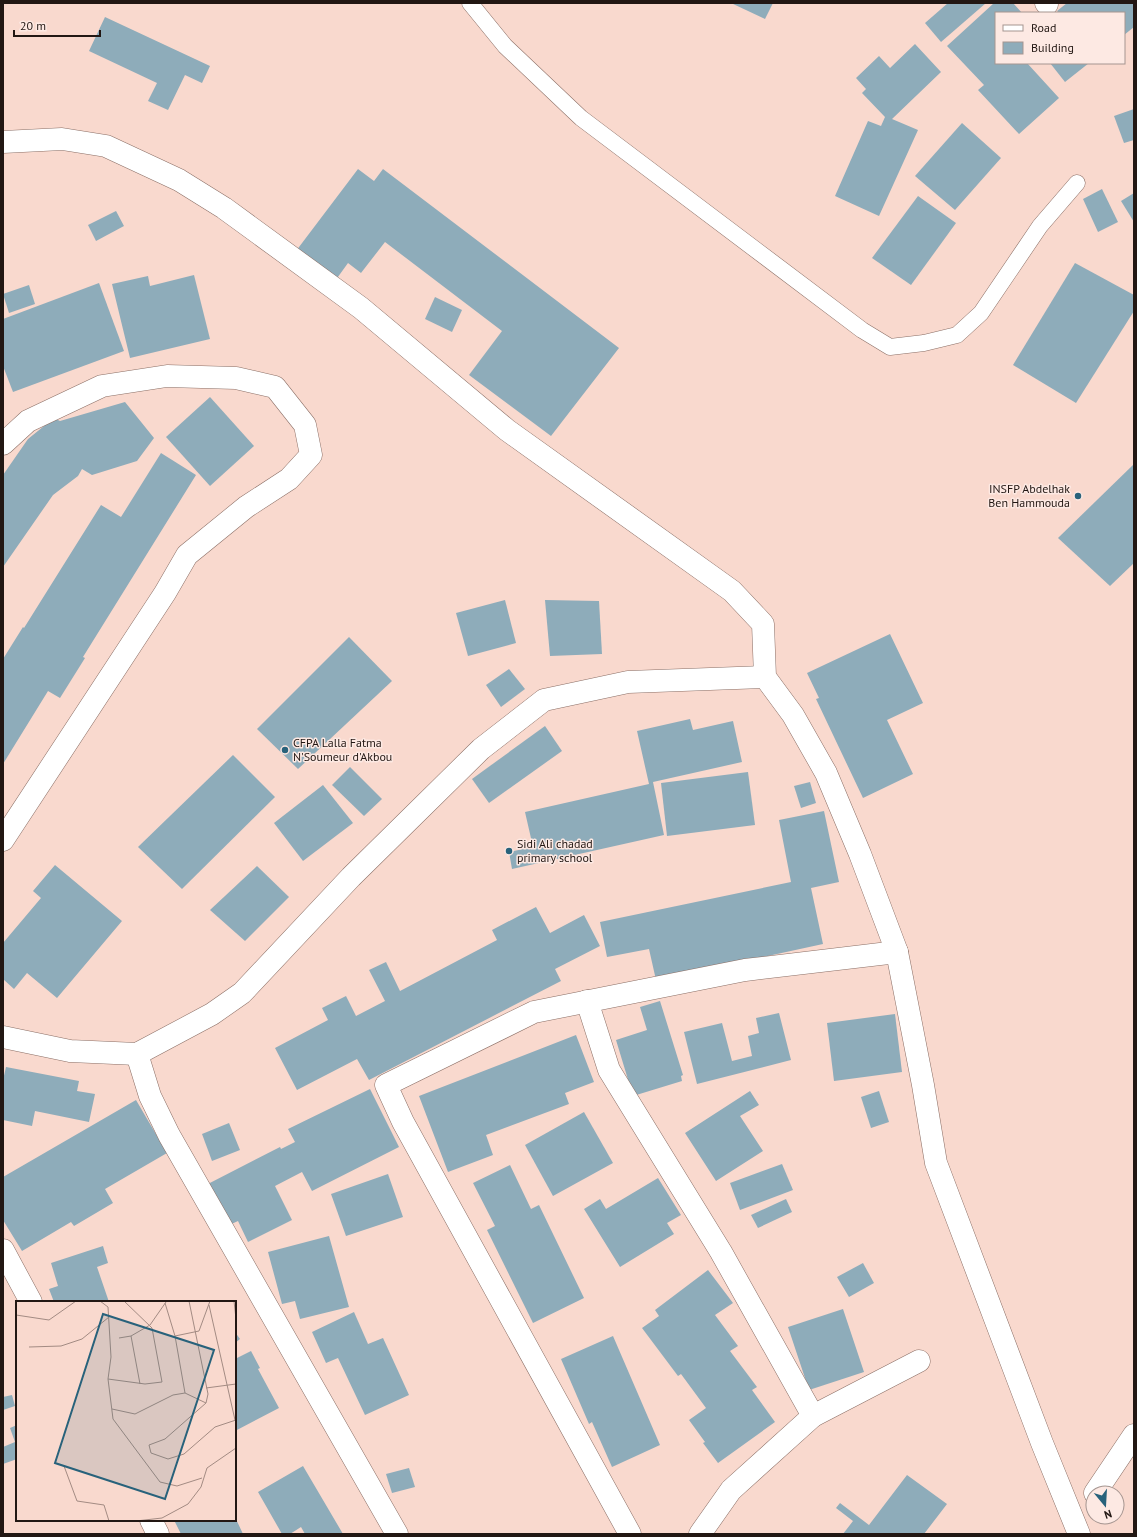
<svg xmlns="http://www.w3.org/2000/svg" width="1137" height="1537" viewBox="0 0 1137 1537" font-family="'PT Sans',sans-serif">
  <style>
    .building { fill: #8eacba }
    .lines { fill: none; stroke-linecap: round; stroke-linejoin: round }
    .service-casing { stroke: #8b6f66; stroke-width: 17 }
    .minor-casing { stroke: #8b6f66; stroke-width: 23 }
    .service { stroke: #fff; stroke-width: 16 }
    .minor { stroke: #fff; stroke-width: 22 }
    .poi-dot { fill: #28627b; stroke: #fde9e3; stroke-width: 1.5 }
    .labels { text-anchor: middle; stroke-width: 3; stroke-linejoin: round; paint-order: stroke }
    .poi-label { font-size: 12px; fill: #221713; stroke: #fde9e3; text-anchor: start }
    .inset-road { fill: none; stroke: #a38b83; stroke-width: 1 }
    .view { fill: #28627b; fill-opacity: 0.15; stroke: #28627b; stroke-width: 2 }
    .inset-edge { fill: none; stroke: #221713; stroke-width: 2 }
  </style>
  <rect width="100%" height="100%" fill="#f9d9ce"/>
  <!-- building -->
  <g class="building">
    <polygon points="731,3 773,3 765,19"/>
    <polygon points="948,3 986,3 941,42 925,23"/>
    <polygon points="994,3 1013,3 1022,13 996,13 996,63 1027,63 1059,98 1019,134 978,90 984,85 947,46"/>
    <polygon points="1067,3 1134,3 1134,27 1124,35 1124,13 1059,13 1057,11"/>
    <polygon points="105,17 210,66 202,83 185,75 168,110 148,101 157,83 89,51"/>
    <polygon points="915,44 941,72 892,119 918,130 879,216 835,196 868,121 881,126 885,117 862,93 866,89 856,78 879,56 890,68"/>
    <polygon points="1050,63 1089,63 1065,82"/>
    <polygon points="1134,109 1134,140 1124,143 1114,116"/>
    <polygon points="962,123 1001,158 955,210 915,176"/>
    <polygon points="358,169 374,181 383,169 619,348 551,436 469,375 502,331 385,242 361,273 348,263 335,281 296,251"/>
    <polygon points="1102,189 1118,222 1098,232 1083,199"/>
    <polygon points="1134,193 1134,222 1121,201"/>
    <polygon points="918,196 956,223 911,285 872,258"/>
    <polygon points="116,211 124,226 96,241 88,225"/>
    <polygon points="1075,263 1134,295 1134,311 1076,403 1013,365"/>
    <polygon points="194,275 210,339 130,358 112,284 148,276 150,286"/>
    <polygon points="99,283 124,351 13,392 3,366 3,319"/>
    <polygon points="29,285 35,304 9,313 3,294"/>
    <polygon points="435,297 462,310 452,332 425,319"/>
    <polygon points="210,397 254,446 210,486 166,437"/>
    <polygon points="125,402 154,438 137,461 92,475 82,469 78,476 53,495 3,567 3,475 28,439 54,418 60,421"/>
    <polygon points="161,453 196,475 83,657 85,658 60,698 48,691 3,764 3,659 23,627 24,628 101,505 121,517"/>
    <polygon points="1134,464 1134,563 1110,586 1058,538"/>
    <polygon points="505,600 516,643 468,656 456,613"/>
    <polygon points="545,600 599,601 602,654 550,656"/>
    <polygon points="890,634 923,703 887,720 913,774 863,798 816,699 819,698 807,673"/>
    <polygon points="349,637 392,681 298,769 257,729"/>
    <polygon points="509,669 525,689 501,707 486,685"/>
    <polygon points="690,719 693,730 733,721 742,762 653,782 664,835 512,869 509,852 533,847 525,812 649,784 637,731"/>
    <polygon points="545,726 562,751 489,803 472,779"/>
    <polygon points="233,755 275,797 182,889 138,847"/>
    <polygon points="350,767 382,799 364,816 332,785"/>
    <polygon points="748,772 755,825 667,836 661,783"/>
    <polygon points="810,782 816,803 801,808 794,786"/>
    <polygon points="323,785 353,823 303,861 274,823"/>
    <polygon points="824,811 839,882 811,888 823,944 656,980 649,949 607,957 600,922 791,882 779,820"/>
    <polygon points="55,865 122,921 57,998 27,973 14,989 3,979 3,943 41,898 33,891"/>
    <polygon points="257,866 289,897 245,941 210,910"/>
    <polygon points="536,907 550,933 584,915 600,946 555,969 561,981 369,1080 357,1059 297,1090 275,1048 328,1020 322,1008 346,996 356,1016 385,1001 369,970 386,962 400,991 497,940 492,930"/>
    <polygon points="660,1001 683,1075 681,1076 682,1081 633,1096 616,1040 647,1030 640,1007"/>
    <polygon points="779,1013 791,1060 697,1084 684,1032 722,1023 732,1061 752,1056 748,1036 759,1033 756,1018"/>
    <polygon points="895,1014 902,1072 834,1081 827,1023"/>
    <polygon points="576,1035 594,1082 565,1093 569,1104 486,1135 493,1155 448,1172 419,1096"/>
    <polygon points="6,1067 79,1081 77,1091 95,1094 89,1122 35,1111 32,1126 3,1120 3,1080"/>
    <polygon points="370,1089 399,1147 312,1191 302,1172 275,1186 292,1220 248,1242 238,1221 225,1227 204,1186 280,1147 281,1149 295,1142 288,1129"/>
    <polygon points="750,1091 759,1105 740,1116 763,1151 716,1181 685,1133"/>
    <polygon points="879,1091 889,1122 871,1128 861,1097"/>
    <polygon points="136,1100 167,1153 105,1189 113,1203 74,1226 71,1222 22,1251 3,1220 3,1177"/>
    <polygon points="584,1112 613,1163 553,1196 525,1145"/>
    <polygon points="229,1123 240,1150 212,1161 202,1134"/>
    <polygon points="782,1164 793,1190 740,1210 730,1183"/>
    <polygon points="510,1165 531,1209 539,1205 584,1298 533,1323 487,1230 495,1226 473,1183"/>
    <polygon points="388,1174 403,1217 346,1236 331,1194"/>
    <polygon points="658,1178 681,1215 667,1223 674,1234 620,1267 584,1209 600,1199 606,1209"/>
    <polygon points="786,1199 792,1212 758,1228 751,1215"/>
    <polygon points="329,1236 349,1307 300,1319 295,1301 282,1304 268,1252"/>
    <polygon points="103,1246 108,1263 97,1267 109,1302 54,1302 49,1289 58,1286 51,1263"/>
    <polygon points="863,1263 874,1283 849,1297 837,1277"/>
    <polygon points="708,1270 733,1303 715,1315 738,1346 730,1351 757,1387 752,1390 775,1422 718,1463 703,1443 705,1442 689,1420 706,1408 681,1374 678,1376 642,1328 659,1316 655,1310"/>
    <polygon points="843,1309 864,1372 809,1390 788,1327"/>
    <polygon points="354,1312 368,1344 383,1338 409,1395 365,1415 338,1358 326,1363 312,1332"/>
    <polygon points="235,1332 240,1339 235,1343"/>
    <polygon points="613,1336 660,1445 612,1467 592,1422 589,1424 561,1359"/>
    <polygon points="251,1351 260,1368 258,1369 279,1408 235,1431 235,1359"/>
    <polygon points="12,1395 15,1406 3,1410 3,1397"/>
    <polygon points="17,1425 17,1459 3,1464 3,1447 15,1442 10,1428"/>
    <polygon points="303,1466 343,1534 305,1534 301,1527 290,1534 282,1534 258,1492"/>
    <polygon points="409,1468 415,1487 392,1493 386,1474"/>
    <polygon points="907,1475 947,1504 924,1534 843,1534 853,1521 836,1508 840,1503 869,1525"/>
    <polygon points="235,1517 243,1534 181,1534 174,1520 235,1520"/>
  </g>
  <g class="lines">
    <defs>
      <polyline id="service" points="470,3 505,46 581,118 862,330 890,347 924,343 957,335 981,313 1040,226 1077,183"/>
      <g id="minor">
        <polyline points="1046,3 1047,4"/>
        <polyline points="3,142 62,139 106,146 179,180 224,208 361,308 507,430 732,591 763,624 765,677 793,715 826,773 860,854 897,952 923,1085 936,1163 1042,1443 1079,1534"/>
        <polyline points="3,444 28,421 102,386 167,376 236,378 275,387 305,425 311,455 289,479 246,507 187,555 165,593 3,840"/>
        <polyline points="587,1001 609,1070 721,1252 813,1416"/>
        <polyline points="3,1037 70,1051 137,1054 212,1014 242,993 351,877 481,749 544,700 628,682 765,677"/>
        <polyline points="137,1054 150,1096 169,1135 397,1534"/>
        <polyline points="3,1250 31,1302"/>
        <polyline points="1095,1493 1134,1435"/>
        <polyline points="151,1520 158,1534"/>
        <polyline points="630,1534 403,1122 386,1085 534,1012 745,970 897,952"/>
        <polyline points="700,1534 731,1490 813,1416 919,1361"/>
      </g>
    </defs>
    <!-- service casing -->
    <use href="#service" class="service-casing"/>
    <!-- minor casing -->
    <use href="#minor" class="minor-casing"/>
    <!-- service -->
    <use href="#service" class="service"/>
    <!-- minor -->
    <use href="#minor" class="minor"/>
  </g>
  <!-- markers -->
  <g class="poi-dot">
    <circle cx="1078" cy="496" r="4"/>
    <circle cx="285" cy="750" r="4"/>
    <circle cx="509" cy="851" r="4"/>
  </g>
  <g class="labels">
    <!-- poi labels -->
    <g class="poi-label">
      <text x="1070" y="493" text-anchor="end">INSFP Abdelhak<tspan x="1070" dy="14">Ben Hammouda</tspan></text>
      <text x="293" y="747">CFPA Lalla Fatma<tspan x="293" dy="14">N'Soumeur d'Akbou</tspan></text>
      <text x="517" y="848">Sidi Ali chadad<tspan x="517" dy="14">primary school</tspan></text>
    </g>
  </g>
  <!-- overview -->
  <g transform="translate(16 1301)">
    <rect width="220" height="220" fill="#f9d9ce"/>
    <path class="inset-road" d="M84 0 92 6 95 56 92 78 97 118 144 181 161 185 186 177M173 0 192 93 190 102M218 0 220 18M149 2 159 35 169 92M193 4 219 119M0 14 33 19 60 0M115 35 124 83M159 35 183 30 194 0M103 37 115 35 134 24 150 1M13 46 45 45 66 38 93 16M92 78 129 83 146 81 136 27 108 0M190 87 220 83M96 108 119 113 157 94 169 92 190 102 149 138 133 144 135 152 152 158 168 153 199 126 220 119M48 165 61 200 88 204 93 220M120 220 146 217 172 203 185 186 191 167 220 147"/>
    <path class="view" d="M87 13 198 49 149 198 39 162Z"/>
    <rect width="220" height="220" class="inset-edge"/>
  </g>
  <!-- border -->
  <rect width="1137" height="1537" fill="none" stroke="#221713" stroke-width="8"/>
  <!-- legend -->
  <rect x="995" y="12" width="130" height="52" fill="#fde9e3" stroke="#a59590"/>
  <rect x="1003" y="25" width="20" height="6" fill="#ffffff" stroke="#a59590"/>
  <text x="1031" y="32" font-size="12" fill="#221713">Road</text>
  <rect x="1003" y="42" width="20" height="12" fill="#8eacba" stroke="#a59590"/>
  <text x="1031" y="52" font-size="12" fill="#221713">Building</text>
  <!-- north arrow -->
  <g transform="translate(1105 1505) rotate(162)"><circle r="19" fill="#fde9e3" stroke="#a59590"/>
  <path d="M0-3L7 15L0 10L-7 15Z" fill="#28627b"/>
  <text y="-6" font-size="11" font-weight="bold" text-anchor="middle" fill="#221713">N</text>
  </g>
  <!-- scale -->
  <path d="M14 30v6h86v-6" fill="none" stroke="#221713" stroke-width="2"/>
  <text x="20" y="30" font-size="12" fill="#221713" stroke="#fde9e3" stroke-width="3" paint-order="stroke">20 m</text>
</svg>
